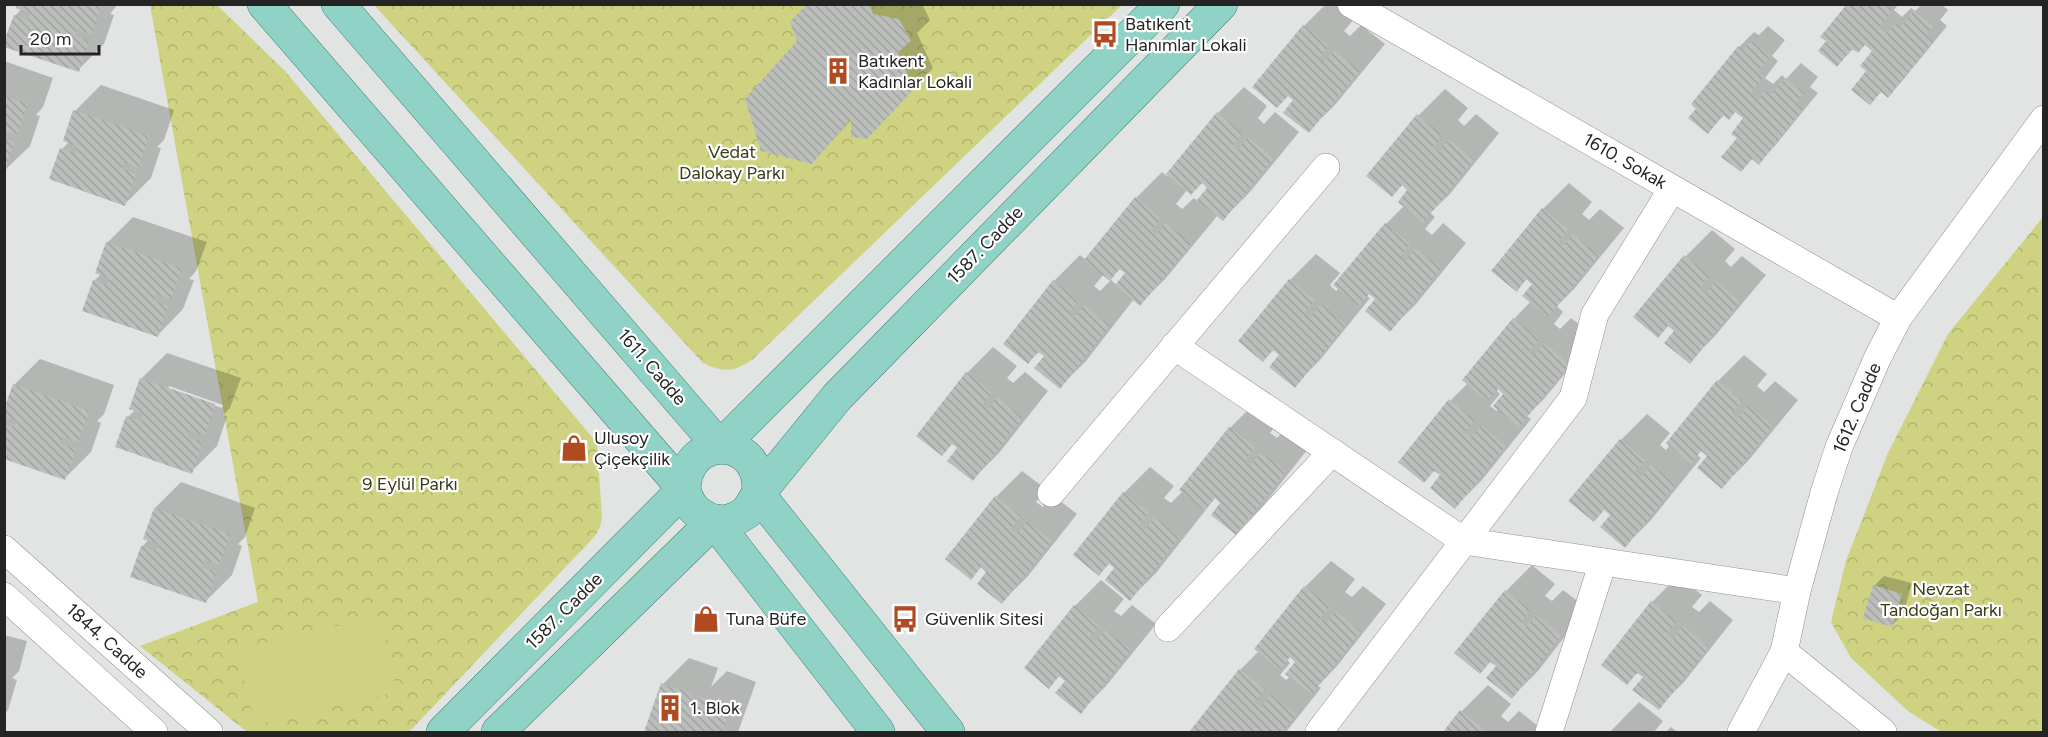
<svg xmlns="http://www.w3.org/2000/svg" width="2048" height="737" viewBox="0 0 2048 737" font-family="Figtree,sans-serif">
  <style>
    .park { fill: url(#park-crowns) }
    .garden { fill: #ced281 }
    .shadow { fill: #0003; fill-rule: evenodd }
    .building { fill: url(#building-back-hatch) }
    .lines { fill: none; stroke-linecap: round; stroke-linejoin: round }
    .minor-casing { stroke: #8f9290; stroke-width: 28 }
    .major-casing { stroke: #3b8275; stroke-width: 34 }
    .minor { stroke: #fff; stroke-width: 27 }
    .major { stroke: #91d2c7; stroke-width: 33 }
    .labels { text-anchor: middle; stroke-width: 4.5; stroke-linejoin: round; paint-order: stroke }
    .poi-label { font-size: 18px; fill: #232423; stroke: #fff; text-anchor: start }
    .park-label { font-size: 18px; fill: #3a3c16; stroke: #fff }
    .street-label { font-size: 18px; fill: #232423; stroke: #fff }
  </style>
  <defs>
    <pattern id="park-crowns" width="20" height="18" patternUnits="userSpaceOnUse" patternTransform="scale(1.5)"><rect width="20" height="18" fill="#ced281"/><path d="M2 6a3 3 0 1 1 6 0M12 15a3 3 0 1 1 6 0" fill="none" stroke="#b1b46f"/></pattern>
    <pattern id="building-back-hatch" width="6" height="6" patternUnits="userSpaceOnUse" patternTransform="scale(1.5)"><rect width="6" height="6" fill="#bbbeba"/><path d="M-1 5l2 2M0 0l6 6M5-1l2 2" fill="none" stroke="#a0a3a0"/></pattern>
  </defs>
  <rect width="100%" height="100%" fill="#e1e4e2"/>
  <!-- park -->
  <g class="park">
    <polygon points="150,5 217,5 285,71 597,443 602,518 600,527 595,536 409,732 247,732 140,646 258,602"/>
    <path d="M374 5H1122L752 360C733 372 724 373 703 363Z"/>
    <polygon points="2043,217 2043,732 1942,732 1909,712 1851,658 1831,622 1846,561 1888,453 1948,334"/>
  </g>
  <!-- garden -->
  <polygon class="garden" points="380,616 397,692 255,725 237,649"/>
  <!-- shadow -->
  <g class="shadow">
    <polygon points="19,4 118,4 110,14 114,15 104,44 78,70 15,16 22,8"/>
    <polygon points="810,4 922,4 930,20 917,33 933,68 886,117 853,118 812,162 799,41"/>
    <polygon points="1326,4 1336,4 1354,19 1344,31 1350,36 1361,25 1385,44 1335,105 1308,131 1295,100 1289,95 1254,87 1304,26"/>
    <polygon points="1848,4 1899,4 1894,10 1902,17 1911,8 1915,11 1922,4 1941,4 1948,10 1940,20 1947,26 1903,80 1888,96 1882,91 1870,103 1868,71 1874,51 1865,44 1854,48 1837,65 1828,41"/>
    <polygon points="1768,26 1785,40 1772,56 1778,61 1765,78 1773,84 1782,75 1786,79 1801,63 1818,77 1810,87 1818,93 1774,147 1758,163 1753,158 1741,170 1739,138 1745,118 1736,111 1729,118 1724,115 1708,132 1739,47 1754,32 1759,35"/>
    <polygon points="4,61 53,78 43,107 36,115 40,116 30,146 4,171"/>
    <polygon points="101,85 174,110 164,140 157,147 161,148 151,178 125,204 62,149 69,142 75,111"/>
    <path d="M1244 87 1267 106 1258 118 1264 124 1275 112 1299 132 1249 193 1223 219 1218 215 1166 278 1140 304 1134 299 1086 361 1060 387 1046 356 1040 351 1028 362 1054 281 1080 255 1086 260 1136 198 1162 172 1167 176 1218 113ZM1203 182 1209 188 1198 201 1194 198 1182 209 1176 204 1187 190ZM1121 268 1127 273 1117 285 1111 280 1100 291 1094 286 1104 274 1110 279Z"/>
    <polygon points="1445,89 1468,108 1458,120 1464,126 1476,114 1499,133 1449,195 1430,213 1435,217 1425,229 1432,235 1443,223 1466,243 1416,304 1390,330 1377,299 1370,293 1367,296 1370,298 1320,360 1294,386 1281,355 1275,349 1263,360 1240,341 1290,280 1316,254 1340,273 1330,285 1336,291 1339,288 1386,224 1404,206 1409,189 1403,184 1392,195 1369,176 1419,115"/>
    <path d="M1569 183 1592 202 1582 214 1589 220 1600 209 1624 228 1574 289 1557 306 1563 312 1554 324 1560 329 1571 318 1595 337 1544 399 1527 416 1531 419 1481 481 1455 507 1442 475 1451 400 1468 383 1464 380 1514 319 1531 301 1534 284 1528 278 1516 290 1543 209ZM1499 388 1505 393 1497 411 1490 406 1500 394 1496 390Z"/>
    <polygon points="133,217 207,242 196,271 189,279 194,280 183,309 157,336 94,281 101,274 107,243"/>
    <polygon points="1712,230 1735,249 1725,261 1731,267 1742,256 1766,275 1715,336 1689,362 1676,331 1669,325 1658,336 1635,317 1686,256"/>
    <polygon points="993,347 1017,366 1007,378 1013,383 1025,372 1048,391 999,453 973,479 959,448 967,373"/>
    <path d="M167 353 241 378 230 408 223 415 227 416 217 446 191 472 128 417 135 410 141 379ZM169 386 223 405 222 408 169 390Z"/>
    <polygon points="1744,355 1767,374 1757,386 1764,392 1775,381 1798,400 1748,461 1722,487 1709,456 1702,450 1697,455 1701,458 1651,520 1625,546 1612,515 1621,440 1647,414 1670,433 1660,445 1666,450 1718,381"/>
    <polygon points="40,359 114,385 104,414 97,421 101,423 91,452 65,478 4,457 4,419 8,416 14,385"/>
    <polygon points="1256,402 1280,420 1270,433 1277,438 1288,427 1311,445 1262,507 1236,533 1223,502 1216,497 1204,510 1205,511 1156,573 1130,599 1117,568 1110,563 1099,574 1124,493 1150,467 1174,486 1164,498 1171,503 1183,491 1182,490 1230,428"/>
    <polygon points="1022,471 1046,489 1036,502 1043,507 1054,496 1077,514 1028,576 1002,602 989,571 982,566 971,578 947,559 996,497"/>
    <polygon points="181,482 255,508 245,537 238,544 242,546 232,575 206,601 142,547 149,539 145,538 155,508"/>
    <path d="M1331 561 1355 579 1345 592 1352 597 1363 586 1386 604 1337 666 1318 686 1321 688 1286 732H1191L1240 670 1259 651 1256 649 1305 587ZM1291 656 1297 661 1291 676 1286 680 1280 675 1290 663 1287 660Z"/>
    <polygon points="1532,565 1555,584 1545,596 1552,601 1563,590 1587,608 1538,671 1512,697 1498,666 1491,661 1480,672 1506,591"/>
    <polygon points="1678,576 1702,595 1692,607 1699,612 1710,601 1733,620 1684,682 1658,708 1645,677 1638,672 1627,683 1652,602"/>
    <polygon points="1884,576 1912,583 1903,615 1892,625 1874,586"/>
    <polygon points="1101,580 1124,599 1114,611 1121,616 1132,605 1156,624 1106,686 1080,712 1067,681 1060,675 1049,687 1075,606"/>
    <polygon points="4,635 27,641 19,671 12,678 17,680 8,710 4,714"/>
    <polygon points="689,658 718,668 711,687 727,671 756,682 738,732 646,732 663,684"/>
    <polygon points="1488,685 1511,704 1501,716 1508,722 1519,711 1542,729 1540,732 1445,732 1462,711"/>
    <polygon points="1639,702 1663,721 1654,732 1610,732"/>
    <polygon points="1671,727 1677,732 1666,732"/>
  </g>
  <!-- building -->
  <g class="building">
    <polygon points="17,4 102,4 92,34 77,29 75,36 89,41 79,72 4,47 4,41 14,15 28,20 31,13 16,8"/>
    <polygon points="807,4 869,4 873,14 899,19 911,41 898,52 914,89 867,139 851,137 851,119 812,164 761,151 745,99 797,41 790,22"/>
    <polygon points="1847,4 1887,4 1893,10 1880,27 1887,33 1895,23 1900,27 1914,11 1933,26 1926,36 1933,42 1888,98 1881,92 1870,105 1851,90 1866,71 1860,66 1872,51 1865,45 1858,53 1852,49 1837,67 1818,51 1826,41 1820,37"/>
    <polygon points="1303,25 1329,46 1319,58 1324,62 1334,50 1360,71 1309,133 1283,113 1293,100 1288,96 1277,108 1252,87"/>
    <polygon points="1751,41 1771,56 1758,72 1764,77 1750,94 1758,100 1765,90 1771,94 1785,78 1804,93 1796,103 1803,109 1759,165 1752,159 1741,172 1721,157 1737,138 1731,134 1743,118 1735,112 1729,120 1723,115 1708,134 1688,118 1696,109 1691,104 1738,46 1743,50"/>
    <polygon points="4,96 28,104 17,135 4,131"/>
    <polygon points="73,110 149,136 138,168 124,162 122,169 136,174 125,206 49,179 60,148 75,153 77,146 63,141"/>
    <polygon points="1217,112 1242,133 1233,145 1238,150 1248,137 1274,158 1223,221 1197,200 1207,188 1202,183 1191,195 1166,174"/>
    <polygon points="1417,114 1443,135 1433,147 1439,152 1449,139 1474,160 1423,223 1398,202 1407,190 1402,185 1392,197 1366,176"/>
    <polygon points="4,139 15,142 5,172 4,172"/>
    <polygon points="1135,197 1161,218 1151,231 1156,235 1166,223 1192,244 1140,306 1115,285 1125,273 1119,269 1110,281 1084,260"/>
    <polygon points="1542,208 1568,229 1558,241 1563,246 1573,234 1599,255 1548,317 1522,296 1532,284 1526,279 1517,292 1491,271"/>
    <polygon points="1385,223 1410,244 1400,256 1406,261 1416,248 1441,269 1390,332 1365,311 1375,299 1369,294 1359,306 1333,285"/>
    <polygon points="106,242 182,268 171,299 156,294 154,301 168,306 158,337 82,311 93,280 107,285 109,278 95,273"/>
    <polygon points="1684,255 1710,276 1700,288 1706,293 1715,281 1741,301 1690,364 1664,343 1674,331 1668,326 1658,338 1633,317"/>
    <polygon points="1289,279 1315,300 1305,312 1310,317 1321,304 1346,325 1295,388 1269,367 1279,355 1273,350 1263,362 1238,341"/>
    <polygon points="1053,280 1078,301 1069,313 1074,318 1084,305 1110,326 1060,389 1034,368 1044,356 1038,352 1028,364 1003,344"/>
    <polygon points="1513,318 1539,339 1529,351 1535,355 1544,343 1570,364 1519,427 1493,406 1503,394 1498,389 1487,401 1462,380"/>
    <polygon points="966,372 992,393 982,405 988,410 997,397 1023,418 973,481 947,461 957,448 952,444 942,456 916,436"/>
    <polygon points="140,378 215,404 205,436 190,431 188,437 202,442 192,474 115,447 126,416 141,421 143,414 129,409"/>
    <polygon points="1717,380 1742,401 1732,413 1738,418 1748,405 1773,426 1722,489 1697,468 1707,456 1701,451 1691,464 1666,443"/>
    <polygon points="13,384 89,411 78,442 63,437 61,444 76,449 65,480 4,459 4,424 14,427 17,421 4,416 4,409"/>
    <polygon points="1449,399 1475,420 1465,433 1471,437 1481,425 1506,446 1455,509 1430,488 1440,475 1434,471 1424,483 1398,462"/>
    <polygon points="1229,427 1255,447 1245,460 1251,464 1261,452 1286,472 1236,535 1211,515 1220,503 1215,498 1205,511 1179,490"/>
    <polygon points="1620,439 1645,460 1635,472 1641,477 1651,464 1676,485 1625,548 1600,527 1610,515 1604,510 1594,522 1568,501"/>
    <polygon points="1123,492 1149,512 1139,525 1145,529 1155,517 1180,537 1130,601 1105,580 1114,568 1109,563 1099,576 1073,555"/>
    <polygon points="995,496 1021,516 1011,529 1017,533 1027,521 1052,541 1002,604 977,584 986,572 981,567 971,580 945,559"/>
    <polygon points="154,508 230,534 219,565 205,560 202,567 217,572 206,603 130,577 141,546 156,551 158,544 143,539"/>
    <polygon points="1873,585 1902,594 1892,627 1863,618"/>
    <polygon points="1304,586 1330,606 1320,619 1326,623 1336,611 1361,631 1312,694 1285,674 1295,662 1290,657 1280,670 1254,649"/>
    <polygon points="1505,590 1530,610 1521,623 1526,627 1536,615 1562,635 1512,699 1486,678 1496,666 1490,662 1480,674 1454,653"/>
    <polygon points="1651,601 1677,622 1667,634 1673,639 1683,626 1709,647 1659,710 1632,690 1643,677 1637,673 1627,685 1601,665"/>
    <polygon points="1074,605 1099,626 1090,638 1095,642 1105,630 1131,650 1081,714 1055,693 1065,681 1059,676 1049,689 1024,668"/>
    <polygon points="1239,669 1265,689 1255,702 1261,707 1270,694 1296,715 1282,732 1189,732"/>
    <polygon points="661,683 693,694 688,709 694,712 700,697 731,708 722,732 644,732"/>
    <polygon points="1460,710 1486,731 1485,732 1443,732"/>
  </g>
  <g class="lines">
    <defs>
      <g id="minor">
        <polyline points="1351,4 1898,318"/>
        <polyline points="1174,346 1464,541 1797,591"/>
        <polyline points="1051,493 1326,167"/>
        <polyline points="4,549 209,732"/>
        <polyline points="4,596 154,732"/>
        <polyline points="1168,628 1332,452"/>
        <polyline points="1784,652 1883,732"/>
        <polyline points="1319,732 1573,398 1595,314 1672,189"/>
        <polyline points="1549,732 1603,562"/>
        <polyline points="1741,732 1784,652 1797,591 1824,493 1839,447 1877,359 1898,318 2044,119"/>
      </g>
      <g id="major">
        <path d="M264 4 684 489C688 506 697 515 714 521L878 732"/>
        <polyline points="338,4 720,447"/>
        <polyline points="720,447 1163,4"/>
        <path d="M684 489C687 428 766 438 758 494L948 732"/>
        <polyline points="714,521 726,522 737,518 747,512 758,494 837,397 1221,4"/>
        <polyline points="443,732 684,489"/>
        <polyline points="498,732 714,521"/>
      </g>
    </defs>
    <!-- minor casing -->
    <use href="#minor" class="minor-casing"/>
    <!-- major casing -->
    <use href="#major" class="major-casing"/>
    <!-- minor -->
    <use href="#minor" class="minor"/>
    <!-- major -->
    <use href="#major" class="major"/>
  </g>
  <!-- icons -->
  <defs>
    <symbol id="bus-bare" viewBox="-9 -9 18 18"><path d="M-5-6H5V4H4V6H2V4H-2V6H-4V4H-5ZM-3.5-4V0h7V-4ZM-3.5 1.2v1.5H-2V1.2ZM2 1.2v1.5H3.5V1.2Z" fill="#b04a20" stroke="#fff" stroke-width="2.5" paint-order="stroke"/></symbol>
    <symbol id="building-bare" viewBox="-9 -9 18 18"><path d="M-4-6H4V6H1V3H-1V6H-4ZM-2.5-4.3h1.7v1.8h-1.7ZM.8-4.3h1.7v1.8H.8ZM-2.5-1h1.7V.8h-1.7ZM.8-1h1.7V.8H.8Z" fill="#b04a20" stroke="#fff" stroke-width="2.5" paint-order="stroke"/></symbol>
    <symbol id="shop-bare" viewBox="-9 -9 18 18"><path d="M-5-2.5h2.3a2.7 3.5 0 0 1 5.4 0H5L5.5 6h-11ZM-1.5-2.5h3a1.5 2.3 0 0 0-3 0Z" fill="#b04a20" stroke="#fff" stroke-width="2.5" paint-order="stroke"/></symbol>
  </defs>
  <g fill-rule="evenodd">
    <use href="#bus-bare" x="1086" y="15" width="38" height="38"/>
    <use href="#building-bare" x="819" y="52" width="38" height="38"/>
    <use href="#shop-bare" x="555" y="429" width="38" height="38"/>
    <use href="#shop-bare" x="687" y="600" width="38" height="38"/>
    <use href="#bus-bare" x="886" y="600" width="38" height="38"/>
    <use href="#building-bare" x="651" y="689" width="38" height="38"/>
  </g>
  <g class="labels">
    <!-- poi labels -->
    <g class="poi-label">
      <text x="1125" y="30">Batıkent<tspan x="1125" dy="21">Hanımlar Lokali</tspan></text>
      <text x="858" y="67">Batıkent<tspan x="858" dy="21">Kadınlar Lokali</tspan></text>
      <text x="594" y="444">Ulusoy<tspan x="594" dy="21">Çiçekçilik</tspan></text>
      <text x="726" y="625">Tuna Büfe</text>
      <text x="925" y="625">Güvenlik Sitesi</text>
      <text x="690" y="714">1. Blok</text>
    </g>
    <!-- park labels -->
    <g class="park-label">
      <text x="732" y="158">Vedat<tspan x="732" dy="21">Dalokay Parkı</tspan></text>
      <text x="410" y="490">9 Eylül Parkı</text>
      <text x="1941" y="595">Nevzat<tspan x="1941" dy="21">Tandoğan Parkı</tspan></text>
    </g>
    <!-- street labels -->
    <g class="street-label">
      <text transform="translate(1625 161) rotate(30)" y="6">1610. Sokak</text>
      <text transform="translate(985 245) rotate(-46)" y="6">1587. Cadde</text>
      <text transform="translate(652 367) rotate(49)" y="6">1611. Cadde</text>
      <text transform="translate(1857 408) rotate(-67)" y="6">1612. Cadde</text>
      <text transform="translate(564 611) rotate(-45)" y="6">1587. Cadde</text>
      <text transform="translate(107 641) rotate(42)" y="6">1844. Cadde</text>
    </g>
  </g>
  <!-- border -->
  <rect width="2048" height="737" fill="none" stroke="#232423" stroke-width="12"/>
  <!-- scale -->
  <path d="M21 45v9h78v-9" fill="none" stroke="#232423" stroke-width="3"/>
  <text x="30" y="45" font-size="18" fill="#232423" stroke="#ffffff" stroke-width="4.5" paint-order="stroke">20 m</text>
</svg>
